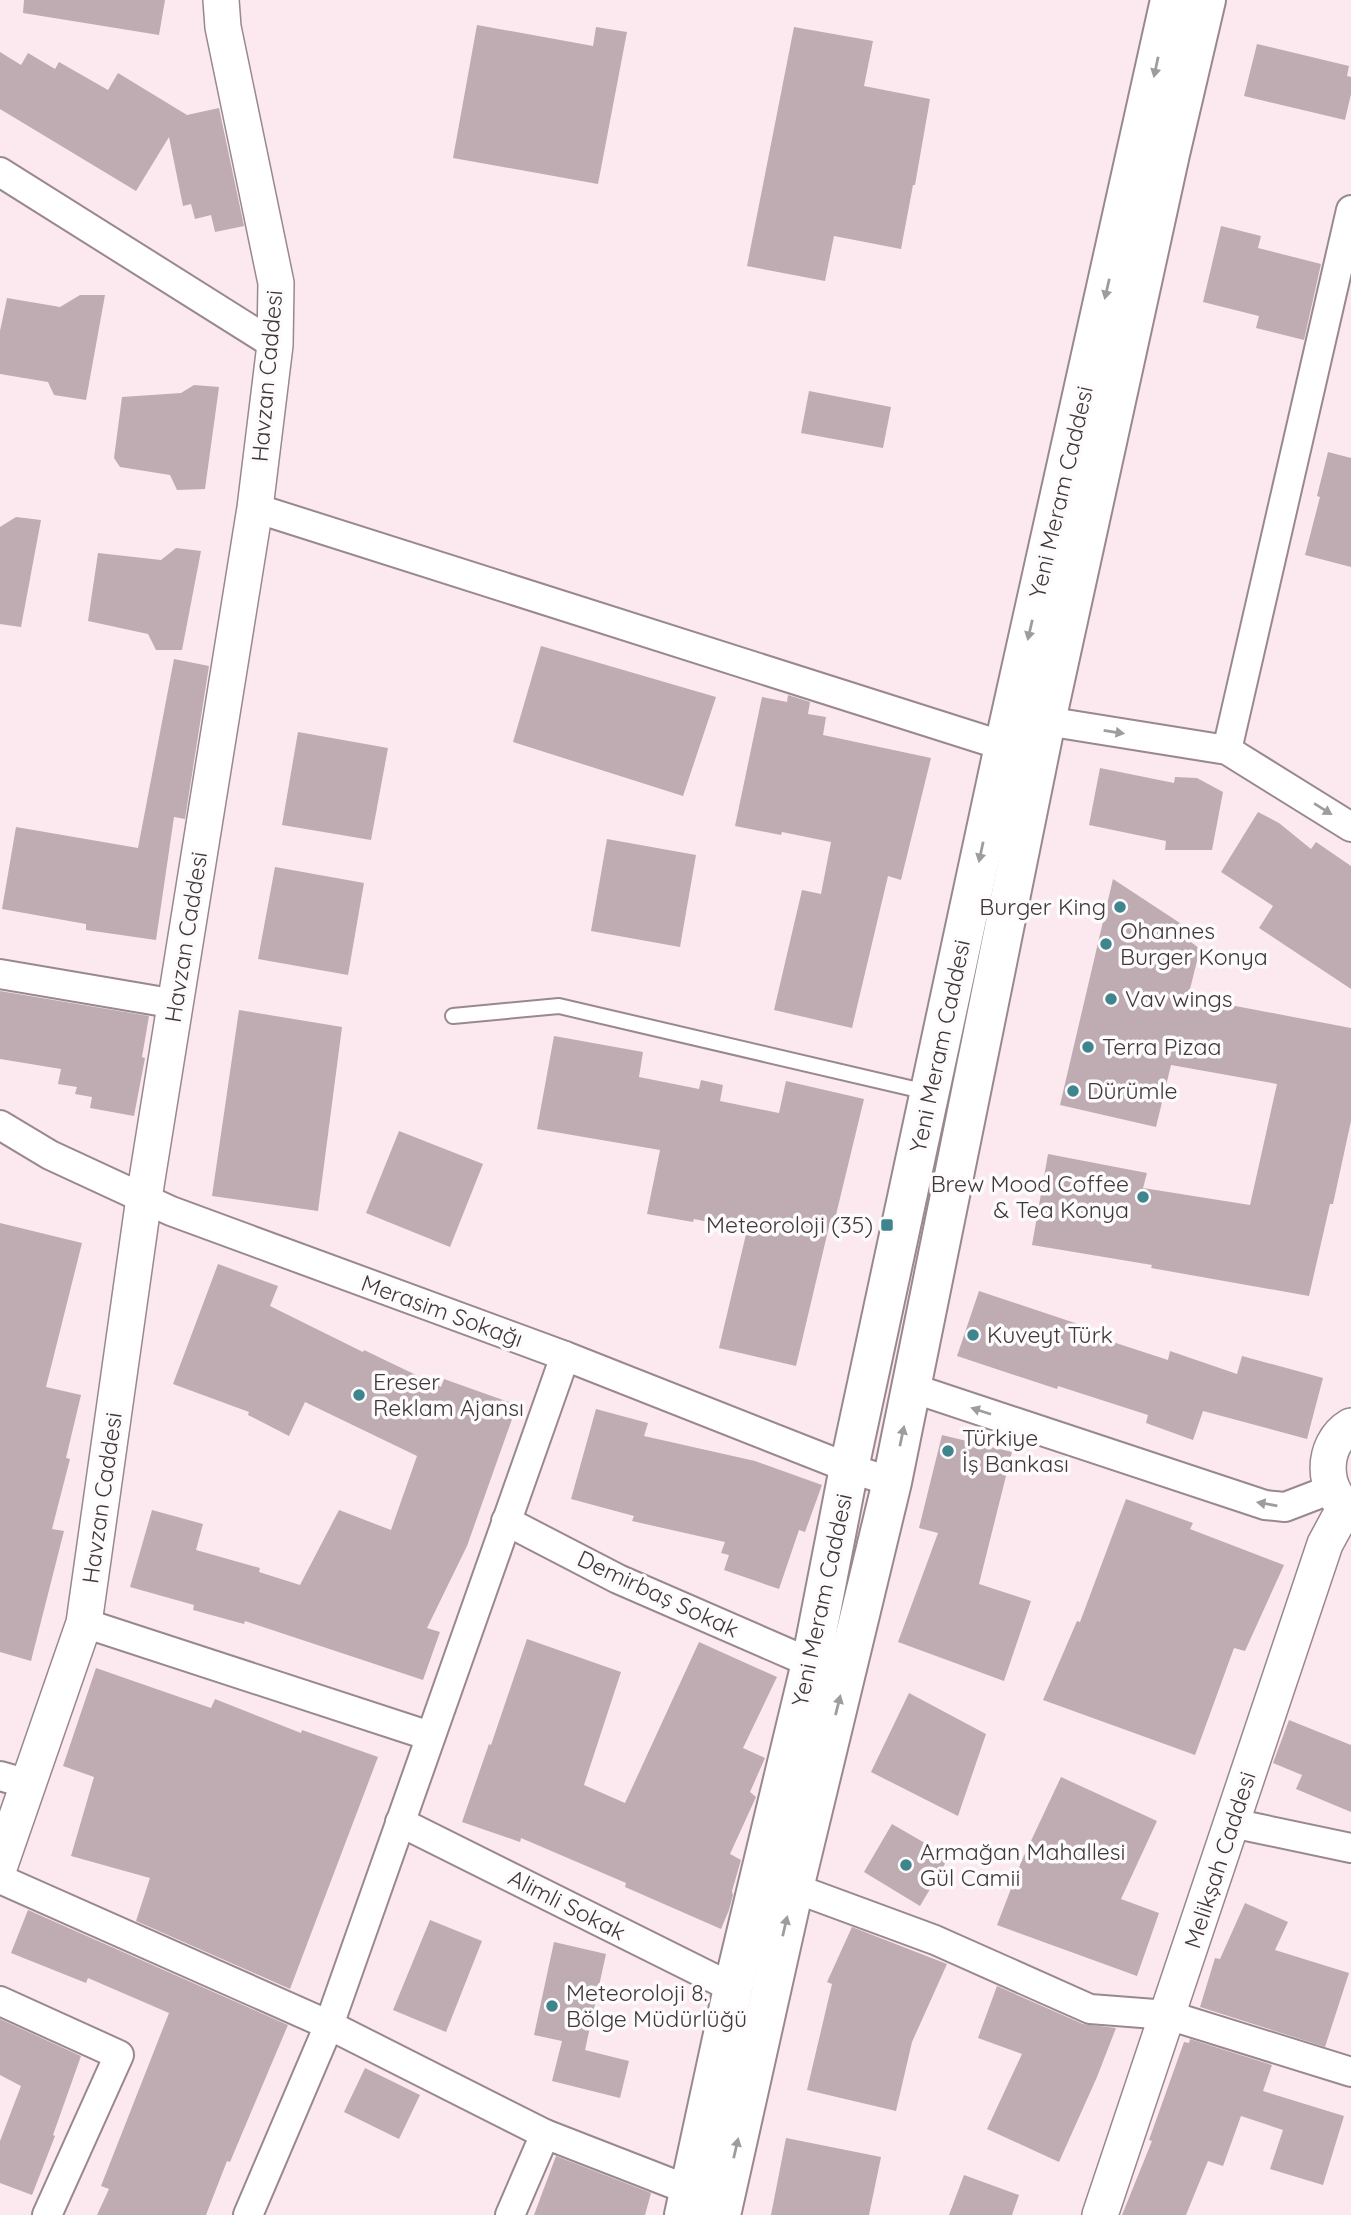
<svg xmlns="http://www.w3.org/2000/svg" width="1351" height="2215" viewBox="0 0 1351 2215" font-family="Quicksand,sans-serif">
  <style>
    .building { fill: #beacb2 }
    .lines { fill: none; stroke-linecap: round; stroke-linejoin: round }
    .service-casing { stroke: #99888e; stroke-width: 18 }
    .minor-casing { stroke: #99888e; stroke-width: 32 }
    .tertiary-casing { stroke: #99888e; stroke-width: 38 }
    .secondary-casing { stroke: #99888e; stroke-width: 42 }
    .service { stroke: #fff; stroke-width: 14 }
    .minor { stroke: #fff; stroke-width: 28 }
    .tertiary { stroke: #fff; stroke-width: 35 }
    .secondary { stroke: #fff; stroke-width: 38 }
    .oneway { fill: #9f9c9c }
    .poi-dot { fill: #3e858d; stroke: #fefbfc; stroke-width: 2.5 }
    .labels { text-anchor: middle; stroke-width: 7; stroke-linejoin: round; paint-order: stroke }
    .street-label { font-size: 23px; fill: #3f383a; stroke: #fefbfc }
    .poi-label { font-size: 23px; fill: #3f383a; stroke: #fefbfc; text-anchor: start }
  </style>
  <rect width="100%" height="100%" fill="#fce9ef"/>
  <!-- building -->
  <g class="building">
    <polygon points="24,0 165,0 159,35 23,13"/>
    <polygon points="477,25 593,46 596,27 627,32 598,184 453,158"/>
    <polygon points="794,27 873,41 864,86 930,99 915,185 913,185 901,249 834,236 825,281 747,266"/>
    <polygon points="1257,44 1349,66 1347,76 1351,77 1351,94 1345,120 1244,96"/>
    <polygon points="0,52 21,65 28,53 55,69 59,62 108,90 118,73 187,115 219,108 244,226 215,232 211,215 195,219 191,204 183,206 169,137 136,191 0,109"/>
    <polygon points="1221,226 1261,236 1258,248 1321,264 1304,340 1256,328 1259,316 1203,302"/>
    <polygon points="80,295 105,295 86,400 54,395 48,382 0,374 0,331 7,298 60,307"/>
    <polygon points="194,385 219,387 205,489 177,490 170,475 120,467 114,458 122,397 181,393"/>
    <polygon points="809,391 891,407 883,448 801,433"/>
    <polygon points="1328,452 1351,458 1351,567 1305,555 1320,497 1317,496"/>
    <polygon points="16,517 41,520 21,627 0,624 0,527"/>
    <polygon points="176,548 201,551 182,650 156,650 148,634 88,621 98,553 161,560"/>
    <polygon points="541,646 716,697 683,796 513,742"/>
    <polygon points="174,659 209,666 185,819 174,817 156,940 86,930 86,924 2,909 16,827 138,848"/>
    <polygon points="788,695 810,702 808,714 826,717 823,735 931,758 901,880 888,876 852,1028 774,1010 802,890 821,894 831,842 782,832 781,835 735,826 762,697 787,702"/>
    <polygon points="298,732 388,748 371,840 282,825"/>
    <polygon points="1100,768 1174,783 1175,777 1197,778 1223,792 1212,850 1165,850 1166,841 1089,825"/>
    <polygon points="1258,812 1279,823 1311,849 1316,842 1351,866 1351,989 1259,928 1273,906 1221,872"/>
    <polygon points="607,839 696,855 680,947 591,931"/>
    <polygon points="275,867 364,883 348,975 258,959"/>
    <polygon points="1113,879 1186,927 1187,939 1200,949 1188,997 1351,1028 1351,1121 1333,1204 1330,1204 1309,1296 1151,1268 1152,1265 1032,1245 1048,1154 1147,1173 1143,1188 1250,1205 1277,1084 1171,1065 1156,1127 1060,1105"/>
    <polygon points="0,991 149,1016 142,1057 145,1058 134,1116 90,1108 92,1097 75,1094 77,1087 58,1084 61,1069 0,1059"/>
    <polygon points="239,1010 342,1027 318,1211 212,1196"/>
    <polygon points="554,1036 643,1052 639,1077 699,1089 701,1080 723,1085 720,1101 779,1113 786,1081 864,1099 835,1219 831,1218 796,1366 719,1348 747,1230 694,1219 693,1222 647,1214 660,1150 537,1129"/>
    <polygon points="399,1131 483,1164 450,1247 366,1213"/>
    <polygon points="0,1223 82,1243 46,1387 81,1395 66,1458 70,1459 52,1529 64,1531 31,1661 0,1652"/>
    <polygon points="218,1264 278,1286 270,1306 363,1352 364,1350 441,1387 444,1379 517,1405 467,1546 427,1628 440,1632 423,1680 245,1621 244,1624 193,1610 194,1605 130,1587 152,1510 203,1524 196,1550 260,1568 259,1572 300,1585 339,1510 391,1530 417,1456 305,1402 289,1436 248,1415 249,1412 173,1384"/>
    <polygon points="979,1291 1078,1324 1076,1330 1168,1360 1170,1351 1237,1374 1242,1356 1323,1378 1307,1439 1203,1411 1193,1440 1146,1423 1148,1415 1058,1386 1057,1389 957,1356"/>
    <polygon points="596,1409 648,1423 644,1436 755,1461 822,1485 805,1532 799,1530 779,1589 724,1570 729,1555 721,1553 725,1542 632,1521 634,1516 571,1499"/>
    <polygon points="942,1435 1012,1452 979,1584 1031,1601 1004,1681 898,1642 938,1533 919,1528"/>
    <polygon points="1126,1499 1193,1523 1190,1529 1284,1565 1245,1651 1234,1648 1195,1755 1043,1700 1077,1621 1080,1622"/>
    <polygon points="527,1639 621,1672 584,1785 625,1803 699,1642 777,1677 743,1748 765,1758 750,1792 756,1797 730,1854 741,1860 732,1891 733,1895 729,1910 721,1929 625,1887 626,1883 521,1838 520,1842 462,1822 489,1744 491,1745"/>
    <polygon points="96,1668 211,1708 215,1699 301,1733 302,1730 378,1757 290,1989 136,1921 150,1878 71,1856 94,1777 63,1766"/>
    <polygon points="909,1693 986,1734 958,1816 871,1772"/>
    <polygon points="1289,1720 1351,1745 1351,1812 1296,1789 1302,1775 1273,1763"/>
    <polygon points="1061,1777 1157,1821 1121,1899 1159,1913 1137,1976 997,1925 1022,1860"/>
    <polygon points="892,1824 949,1857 920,1906 864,1872"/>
    <polygon points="1245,1903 1288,1922 1275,1950 1349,1973 1325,2047 1200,2007 1215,1958 1220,1959"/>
    <polygon points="28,1910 288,2025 230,2162 227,2161 206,2215 97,2215 109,2189 101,2186 169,2013 88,1978 86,1983 11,1953"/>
    <polygon points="430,1920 482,1941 446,2032 393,2010"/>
    <polygon points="852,1927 947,1964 912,2042 896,2111 807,2090 832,1984 827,1982"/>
    <polygon points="554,1942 606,1954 585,2050 629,2061 620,2098 552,2081 562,2041 534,2035"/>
    <polygon points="997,1986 1083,2024 1116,2028 1097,2077 1059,2162 987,2129 1022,2054 978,2038"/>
    <polygon points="0,2019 81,2056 53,2135 55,2136 32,2195 0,2183 0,2141 21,2086 0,2075"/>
    <polygon points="1190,2039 1272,2065 1263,2091 1344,2116 1323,2185 1270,2169 1283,2130 1241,2116 1223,2166 1208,2161 1186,2215 1122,2215 1152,2141 1149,2140 1184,2042 1189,2043"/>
    <polygon points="365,2068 420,2095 399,2139 344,2112"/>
    <polygon points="786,2138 881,2157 869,2215 771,2215"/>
    <polygon points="556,2156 651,2193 645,2215 534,2215"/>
    <polygon points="964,2175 1019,2195 1012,2215 949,2215"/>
  </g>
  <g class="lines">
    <defs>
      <polyline id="service" points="453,1016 559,1006 927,1092"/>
      <g id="minor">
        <polyline points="0,172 275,345"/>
        <polyline points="255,508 1004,746"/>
        <polyline points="1046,721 1227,750 1351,827"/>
        <polyline points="1227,750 1351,210"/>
        <polyline points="0,974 176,1004"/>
        <polyline points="0,1125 50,1155 171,1211 565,1356 849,1468 892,1482"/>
        <polyline points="912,1388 1265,1505 1285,1507 1332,1489"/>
        <polyline points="506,1521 618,1579 811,1663"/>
        <polyline points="84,1623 430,1736"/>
        <polyline points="0,1776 28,1784"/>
        <polyline points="400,1822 733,1988"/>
        <polyline points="1232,1823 1351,1848"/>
        <polyline points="0,1879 329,2025 545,2134 689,2190"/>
        <polyline points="794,1888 935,1940 1090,2009 1168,2015 1351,2072"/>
        <polyline points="0,2001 119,2055 47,2215"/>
        <polyline points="248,2215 329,2025 565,1356"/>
        <polyline points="510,2215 545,2134"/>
      </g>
      <g id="tertiary">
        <path d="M1351 1426C1320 1444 1321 1493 1351 1510"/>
        <polyline points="0,1865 84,1623 144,1198 255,508 275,345 276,283 223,27 221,0"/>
        <polyline points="1100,2215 1325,1544 1345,1507"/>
      </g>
      <g id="secondary">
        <polyline points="684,2215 733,1988 811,1663 849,1468 1004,746 1170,0"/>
        <polyline points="721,2215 794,1888 892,1482 1046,721 1170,154 1206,0"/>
      </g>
    </defs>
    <!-- service casing -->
    <use href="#service" class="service-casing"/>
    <!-- minor casing -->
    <use href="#minor" class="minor-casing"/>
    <!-- tertiary casing -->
    <use href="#tertiary" class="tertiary-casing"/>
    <!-- secondary casing -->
    <use href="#secondary" class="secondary-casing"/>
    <!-- service -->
    <use href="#service" class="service"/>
    <!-- minor -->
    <use href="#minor" class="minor"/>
    <!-- tertiary -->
    <use href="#tertiary" class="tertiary"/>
    <!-- secondary -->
    <use href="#secondary" class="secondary"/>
  </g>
  <!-- one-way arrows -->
  <defs><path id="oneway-solid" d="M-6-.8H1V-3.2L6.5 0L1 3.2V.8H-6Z" transform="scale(1.75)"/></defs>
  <g class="oneway">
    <use href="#oneway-solid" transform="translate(1156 67) rotate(102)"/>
    <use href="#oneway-solid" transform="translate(1107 289) rotate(103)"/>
    <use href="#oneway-solid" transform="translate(1030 630) rotate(103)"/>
    <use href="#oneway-solid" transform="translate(1114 732) rotate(9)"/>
    <use href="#oneway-solid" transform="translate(1323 809) rotate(32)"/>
    <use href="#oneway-solid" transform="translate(981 852) rotate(102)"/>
    <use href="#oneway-solid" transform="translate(981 1411) rotate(-162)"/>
    <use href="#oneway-solid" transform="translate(902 1436) rotate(-78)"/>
    <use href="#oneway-solid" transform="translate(1267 1504) rotate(-170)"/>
    <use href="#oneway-solid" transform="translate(838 1705) rotate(-76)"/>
    <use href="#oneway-solid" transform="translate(785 1926) rotate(-77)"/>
    <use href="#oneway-solid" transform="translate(736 2148) rotate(-77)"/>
  </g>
  <!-- markers -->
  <g class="poi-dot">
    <circle cx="1120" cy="907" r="7"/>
    <circle cx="1106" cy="944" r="7"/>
    <circle cx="1111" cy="999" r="7"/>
    <circle cx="1088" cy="1047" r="7"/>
    <circle cx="1073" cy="1091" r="7"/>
    <circle cx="1143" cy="1197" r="7"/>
    <rect x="880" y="1218" width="14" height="14" rx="3.5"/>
    <circle cx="973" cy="1335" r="7"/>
    <circle cx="359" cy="1395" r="7"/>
    <circle cx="948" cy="1451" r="7"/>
    <circle cx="906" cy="1865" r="7"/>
    <circle cx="552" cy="2006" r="7"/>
  </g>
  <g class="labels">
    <!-- street labels -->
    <g class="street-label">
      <text transform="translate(267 376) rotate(-85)" y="8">Havzan Caddesi</text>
      <text transform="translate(1061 492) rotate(-77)" y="8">Yeni Meram Caddesi</text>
      <text transform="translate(186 937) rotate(-81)" y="8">Havzan Caddesi</text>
      <text transform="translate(940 1046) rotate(-78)" y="8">Yeni Meram Caddesi</text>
      <text transform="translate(442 1311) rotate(20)" y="8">Merasim Sokağı</text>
      <text transform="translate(102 1498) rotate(-82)" y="8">Havzan Caddesi</text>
      <text transform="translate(658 1594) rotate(25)" y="8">Demirbaş Sokak</text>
      <text transform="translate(822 1600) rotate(-78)" y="8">Yeni Meram Caddesi</text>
      <text transform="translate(1220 1860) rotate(-72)" y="8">Melikşah Caddesi</text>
      <text transform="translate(567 1905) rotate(27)" y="8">Alimli Sokak</text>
    </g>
    <!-- poi labels -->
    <g class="poi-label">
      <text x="1106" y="915" text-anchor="end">Burger King</text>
      <text x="1120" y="939">Ohannes<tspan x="1120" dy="26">Burger Konya</tspan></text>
      <text x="1125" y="1007">Vav wings</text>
      <text x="1102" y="1055">Terra Pizaa</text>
      <text x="1087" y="1099">Dürümle</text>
      <text x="1129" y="1192" text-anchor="end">Brew Mood Coffee<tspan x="1129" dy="26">&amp; Tea Konya</tspan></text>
      <text x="873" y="1233" text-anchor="end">Meteoroloji (35)</text>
      <text x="987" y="1343">Kuveyt Türk</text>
      <text x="373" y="1390">Ereser<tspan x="373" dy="26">Reklam Ajansı</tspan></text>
      <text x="962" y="1446">Türkiye<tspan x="962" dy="26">İş Bankası</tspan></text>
      <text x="920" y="1860">Armağan Mahallesi<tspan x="920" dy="26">Gül Camii</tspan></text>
      <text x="566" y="2001">Meteoroloji 8.<tspan x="566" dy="26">Bölge Müdürlüğü</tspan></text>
    </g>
  </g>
</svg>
